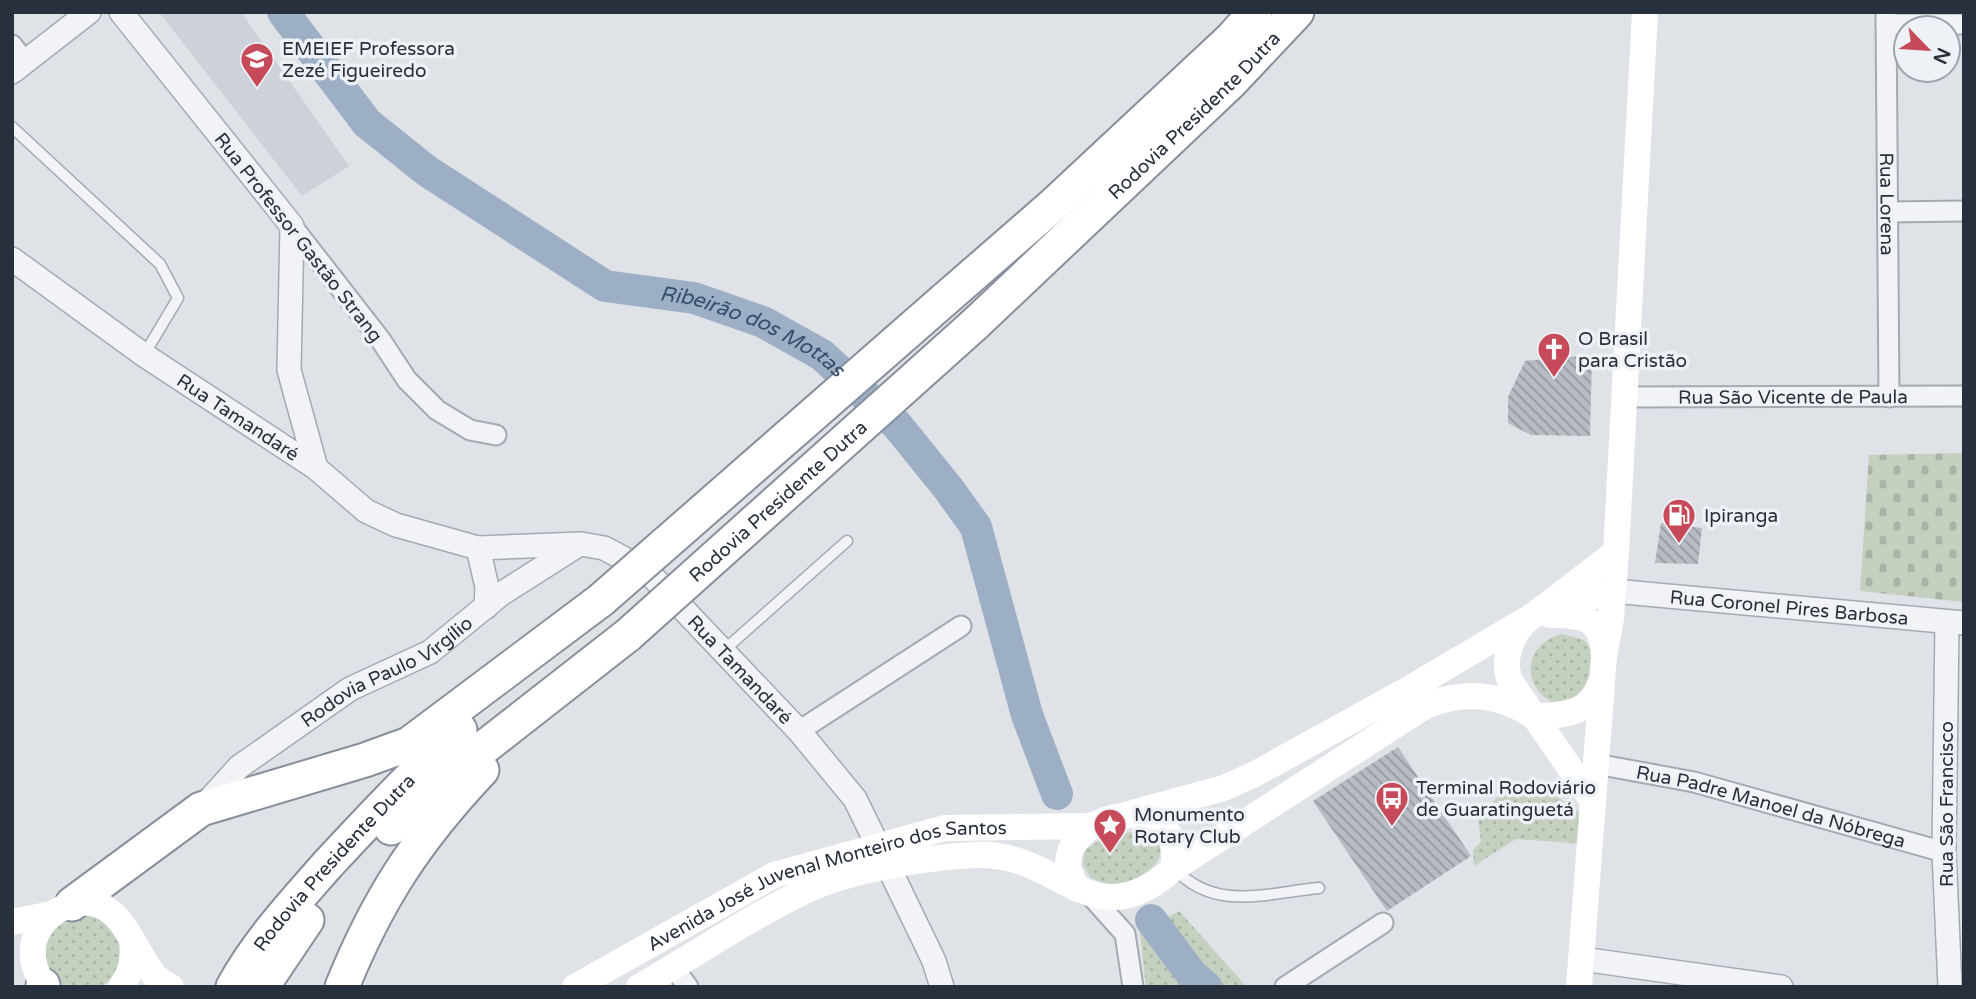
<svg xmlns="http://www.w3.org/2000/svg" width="1976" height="999" viewBox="0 0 1976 999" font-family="'Varela Round',sans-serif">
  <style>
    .built { fill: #cdd1d9 }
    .grass { fill: url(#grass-dots) }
    .cemetery { fill: url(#cemetery-stones) }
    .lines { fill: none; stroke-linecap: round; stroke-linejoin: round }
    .river { stroke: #9cafc5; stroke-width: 32 }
    .building { fill: url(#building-back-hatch) }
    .service-casing { stroke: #a5a9b1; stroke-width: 13 }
    .minor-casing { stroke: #a5a9b1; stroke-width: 23 }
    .tertiary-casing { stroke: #a5a9b1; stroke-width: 26 }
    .motorway-casing { stroke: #878f9d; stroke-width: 37 }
    .service { stroke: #f1f3f6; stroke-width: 10 }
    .minor { stroke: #f1f3f6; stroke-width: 19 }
    .tertiary { stroke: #f1f3f6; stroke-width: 23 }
    .secondary { stroke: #fff; stroke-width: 26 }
    .motorway { stroke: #fff; stroke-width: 33 }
    .motorway-bridge-casing { stroke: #878f9d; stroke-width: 37; stroke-linecap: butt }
    .motorway-bridge { stroke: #fff; stroke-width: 33 }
    .labels { text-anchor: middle; stroke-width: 7; stroke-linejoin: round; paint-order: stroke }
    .poi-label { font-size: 19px; fill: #29303d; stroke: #eef1f5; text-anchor: start }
    .street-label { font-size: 19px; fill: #29303d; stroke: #eef1f5 }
    .water-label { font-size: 21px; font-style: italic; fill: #354d6f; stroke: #eef1f5 }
  </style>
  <defs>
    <pattern id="grass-dots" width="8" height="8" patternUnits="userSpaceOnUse" patternTransform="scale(1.75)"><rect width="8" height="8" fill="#c4d1c0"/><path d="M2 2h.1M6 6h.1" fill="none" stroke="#a8b4a6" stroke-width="1.8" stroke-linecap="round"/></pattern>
    <pattern id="cemetery-stones" width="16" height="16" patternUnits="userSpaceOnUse" patternTransform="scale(1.75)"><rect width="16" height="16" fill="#c4d1c0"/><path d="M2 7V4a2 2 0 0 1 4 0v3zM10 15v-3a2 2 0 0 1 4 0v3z" fill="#a8b4a6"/></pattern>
    <pattern id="building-back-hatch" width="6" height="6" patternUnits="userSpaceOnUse" patternTransform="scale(1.75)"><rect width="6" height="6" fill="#b6bbc4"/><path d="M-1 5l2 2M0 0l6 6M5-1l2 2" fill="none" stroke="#9498a0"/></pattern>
  </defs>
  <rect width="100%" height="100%" fill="#dfe2e7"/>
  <!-- built -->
  <polygon class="built" points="159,12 241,12 349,166 302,196"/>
  <!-- grass -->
  <g class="grass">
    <path d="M1562 634 1584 640 1598 658 1584 699 1551 702C1519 682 1526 643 1562 634Z"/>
    <polygon points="1522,785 1559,798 1581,814 1584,844 1516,839 1474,866 1473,850 1481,842 1478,816 1498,797"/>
    <path d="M1143 831C1183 850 1146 880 1118 884 1109 886 1100 882 1091 878L1083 865 1084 851C1102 836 1120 833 1143 831Z"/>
    <polygon points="1179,911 1245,985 1146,987 1140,931"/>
    <circle cx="83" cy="953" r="38"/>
  </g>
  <!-- cemetery -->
  <polygon class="cemetery" points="1964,453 1964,602 1860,591 1869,455"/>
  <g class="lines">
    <!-- river -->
    <g class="river">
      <path id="s1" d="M283 12 367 123 427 171 605 286 694 298 763 322 822 355 897 425 948 488 976 527 1027 715 1057 794"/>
      <polyline points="1151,920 1192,975 1206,987"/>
    </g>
  </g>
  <!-- building -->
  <g class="building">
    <polygon points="1592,355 1590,436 1531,435 1508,423 1508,397 1525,361"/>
    <polygon points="1661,523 1702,528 1698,564 1655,563"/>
    <polygon points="1398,747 1471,856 1387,911 1313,801"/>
  </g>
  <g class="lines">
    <defs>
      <g id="service">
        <polyline points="12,127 160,264 178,298 144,355"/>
        <polyline points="723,651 847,541"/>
        <path d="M1175 869C1215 912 1266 893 1319 888"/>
      </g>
      <g id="minor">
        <path id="s2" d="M1886 12 1889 397"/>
        <polyline points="1886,24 1964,24"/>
        <polyline points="12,45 25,62"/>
        <polyline points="1888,212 1964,211"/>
        <polyline points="292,226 380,339 407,380 437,410 470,430 496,435"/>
        <path id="s3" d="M1623 397 1964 396"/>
        <polyline points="799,731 961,626"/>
        <path id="s4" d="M1596 764 1694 782 1944 852"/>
        <polyline points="1091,896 1125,934 1133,987"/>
        <polyline points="682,979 688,987"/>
        <polyline points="1285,987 1383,923"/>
      </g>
      <g id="tertiary">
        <polyline points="121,12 292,226 289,370 316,468"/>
        <polyline points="12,72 89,12"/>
        <path id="s5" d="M12 259 144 355 316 468 366 511 396 525 478 548 581 544 604 548 647 571 799 731 855 799 878 846"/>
        <polyline points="478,548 487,587 486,607"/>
        <path id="s6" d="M1613 591 1964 623"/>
        <polyline points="1947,622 1944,852 1950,987"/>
        <path id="s7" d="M201 809 239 767 350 689 430 652 501 594 578 545"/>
        <polyline points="889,868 934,961 942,987"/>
        <polyline points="1582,959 1781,987"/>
      </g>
      <g id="motorway">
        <polyline points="944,300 1052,206 1232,38 1255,12"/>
        <path id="s9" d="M974 325 1231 82 1297 12"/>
        <polyline points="391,828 413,803 628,635"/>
        <polyline points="72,904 201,809 365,760 409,744 601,600"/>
        <polyline points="43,987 43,985"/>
        <path id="s10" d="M233 987C258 941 294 903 328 864 371 818 413 773 460 730"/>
        <polyline points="262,987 307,920"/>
        <path d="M342 987C378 898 417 839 482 770"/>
      </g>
    </defs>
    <!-- service casing -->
    <use href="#service" class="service-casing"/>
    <!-- minor casing -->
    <use href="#minor" class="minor-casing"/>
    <!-- tertiary casing -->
    <use href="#tertiary" class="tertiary-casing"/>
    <!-- motorway casing -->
    <use href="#motorway" class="motorway-casing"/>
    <!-- service -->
    <use href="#service" class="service"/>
    <!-- minor -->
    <use href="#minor" class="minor"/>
    <!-- tertiary -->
    <use href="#tertiary" class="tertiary"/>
    <!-- secondary -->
    <g class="secondary">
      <path d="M1550 615C1583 615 1601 616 1604 655"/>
      <path d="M1535 717C1567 714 1589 715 1601 682"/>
      <path d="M1592 800 1510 681C1501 658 1513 628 1534 615 1548 605 1594 597 1613 591"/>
      <polyline points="1128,814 1224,788 1255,774 1414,686 1534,615 1616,552"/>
      <path d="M1077 889C1074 881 1068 872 1068 864 1068 818 1155 793 1172 841 1175 849 1174 860 1174 868"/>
      <polyline points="12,922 52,914"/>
      <path d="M45 987C35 973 30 958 34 941 39 925 50 913 65 907 118 886 130 945 154 975 158 980 165 983 171 987"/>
      <path d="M121 987C132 971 134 959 132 940"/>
      <path id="s8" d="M575 987 774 875 945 828 1091 826"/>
      <path d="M639 987C694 956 748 918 805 891 847 870 928 857 976 855 1061 851 1092 942 1174 868L1425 706C1465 690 1499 693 1535 717"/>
      <polyline points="1579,987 1604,656 1611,619 1616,552 1645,12"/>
    </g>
    <!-- motorway -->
    <use href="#motorway" class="motorway"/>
    <defs>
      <g id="motorway-bridge">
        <polyline points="601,600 944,300"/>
        <path id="s11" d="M628 635 974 325"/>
      </g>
    </defs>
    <!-- motorway-bridge casing -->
    <use href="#motorway-bridge" class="motorway-bridge-casing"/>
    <!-- motorway-bridge -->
    <use href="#motorway-bridge" class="motorway-bridge"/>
  </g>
  <!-- icons -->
  <defs>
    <symbol id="school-pin" viewBox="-11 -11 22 30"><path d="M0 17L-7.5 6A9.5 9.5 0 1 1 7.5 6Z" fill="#c64a59" stroke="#eef1f5"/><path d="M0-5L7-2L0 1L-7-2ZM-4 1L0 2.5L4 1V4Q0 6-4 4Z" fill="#fff"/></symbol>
    <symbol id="church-pin" viewBox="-11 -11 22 30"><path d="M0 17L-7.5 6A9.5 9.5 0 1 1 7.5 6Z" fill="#c64a59" stroke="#eef1f5"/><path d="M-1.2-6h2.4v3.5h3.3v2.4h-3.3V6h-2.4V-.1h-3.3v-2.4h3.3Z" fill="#fff"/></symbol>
    <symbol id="fuel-pin" viewBox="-11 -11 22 30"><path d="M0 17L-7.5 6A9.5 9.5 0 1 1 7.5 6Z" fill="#c64a59" stroke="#eef1f5"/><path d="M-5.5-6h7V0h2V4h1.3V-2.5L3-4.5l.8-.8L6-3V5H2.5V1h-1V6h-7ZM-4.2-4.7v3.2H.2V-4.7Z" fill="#fff"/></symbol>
    <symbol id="bus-pin" viewBox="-11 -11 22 30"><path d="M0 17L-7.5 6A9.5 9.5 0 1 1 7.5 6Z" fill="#c64a59" stroke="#eef1f5"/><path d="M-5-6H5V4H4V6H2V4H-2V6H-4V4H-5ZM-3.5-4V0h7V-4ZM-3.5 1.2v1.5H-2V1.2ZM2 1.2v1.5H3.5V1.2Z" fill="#fff"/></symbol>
    <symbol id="sight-pin" viewBox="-11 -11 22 30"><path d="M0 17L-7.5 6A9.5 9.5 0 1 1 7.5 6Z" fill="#c64a59" stroke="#eef1f5"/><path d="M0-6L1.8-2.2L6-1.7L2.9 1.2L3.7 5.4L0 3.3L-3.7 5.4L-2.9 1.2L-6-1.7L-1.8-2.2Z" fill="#fff"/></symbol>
  </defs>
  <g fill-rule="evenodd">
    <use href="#school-pin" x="238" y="40" width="38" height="52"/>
    <use href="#church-pin" x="1535" y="330" width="38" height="52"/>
    <use href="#fuel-pin" x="1660" y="496" width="38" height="52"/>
    <use href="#bus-pin" x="1373" y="779" width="38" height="52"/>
    <use href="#sight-pin" x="1091" y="806" width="38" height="52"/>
  </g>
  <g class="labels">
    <!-- poi labels -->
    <g class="poi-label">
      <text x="282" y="55">EMEIEF Professora<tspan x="282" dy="22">Zezé Figueiredo</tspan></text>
      <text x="1578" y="345">O Brasil<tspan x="1578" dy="22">para Cristão</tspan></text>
      <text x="1704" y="522">Ipiranga</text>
      <text x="1416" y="794">Terminal Rodoviário<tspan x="1416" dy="22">de Guaratinguetá</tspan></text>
      <text x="1134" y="821">Monumento<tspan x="1134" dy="22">Rotary Club</tspan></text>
    </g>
    <!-- street labels -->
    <g class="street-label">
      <text dy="7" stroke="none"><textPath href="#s9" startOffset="304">Rodovia Presidente Dutra</textPath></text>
      <text dy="7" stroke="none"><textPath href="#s2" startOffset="192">Rua Lorena</textPath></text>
      <text transform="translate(299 237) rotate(52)" y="7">Rua Professor Gastão Strang</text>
      <text dy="7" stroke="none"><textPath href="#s3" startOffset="170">Rua São Vicente de Paula</textPath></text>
      <text dy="7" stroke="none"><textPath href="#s5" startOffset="276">Rua Tamandaré</textPath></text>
      <text dy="7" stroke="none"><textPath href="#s11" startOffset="201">Rodovia Presidente Dutra</textPath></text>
      <text dy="7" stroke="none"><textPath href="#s6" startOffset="177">Rua Coronel Pires Barbosa</textPath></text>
      <text dy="7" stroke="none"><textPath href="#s5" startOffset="864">Rua Tamandaré</textPath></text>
      <text dy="7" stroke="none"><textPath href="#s7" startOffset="233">Rodovia Paulo Virgílio</textPath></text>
      <text transform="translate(1946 804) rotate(-90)" y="7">Rua São Francisco</text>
      <text dy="7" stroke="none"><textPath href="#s4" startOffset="180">Rua Padre Manoel da Nóbrega</textPath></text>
      <text dy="7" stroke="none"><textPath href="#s10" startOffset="161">Rodovia Presidente Dutra</textPath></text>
      <text dy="7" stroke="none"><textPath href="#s8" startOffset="276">Avenida José Juvenal Monteiro dos Santos</textPath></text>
    </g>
    <!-- water labels -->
    <g class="water-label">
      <text dy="7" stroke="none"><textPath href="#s1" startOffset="584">Ribeirão dos Mottas</textPath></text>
    </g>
  </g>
  <!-- border -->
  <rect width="1976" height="999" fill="none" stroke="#29303d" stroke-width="28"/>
  <!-- north arrow -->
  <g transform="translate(1927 49) rotate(115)"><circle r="33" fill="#eef1f5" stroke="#9fa4ab" stroke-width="2"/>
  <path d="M0-5L12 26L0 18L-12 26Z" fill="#c64a59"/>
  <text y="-10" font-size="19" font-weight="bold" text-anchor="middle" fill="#29303d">N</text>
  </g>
</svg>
